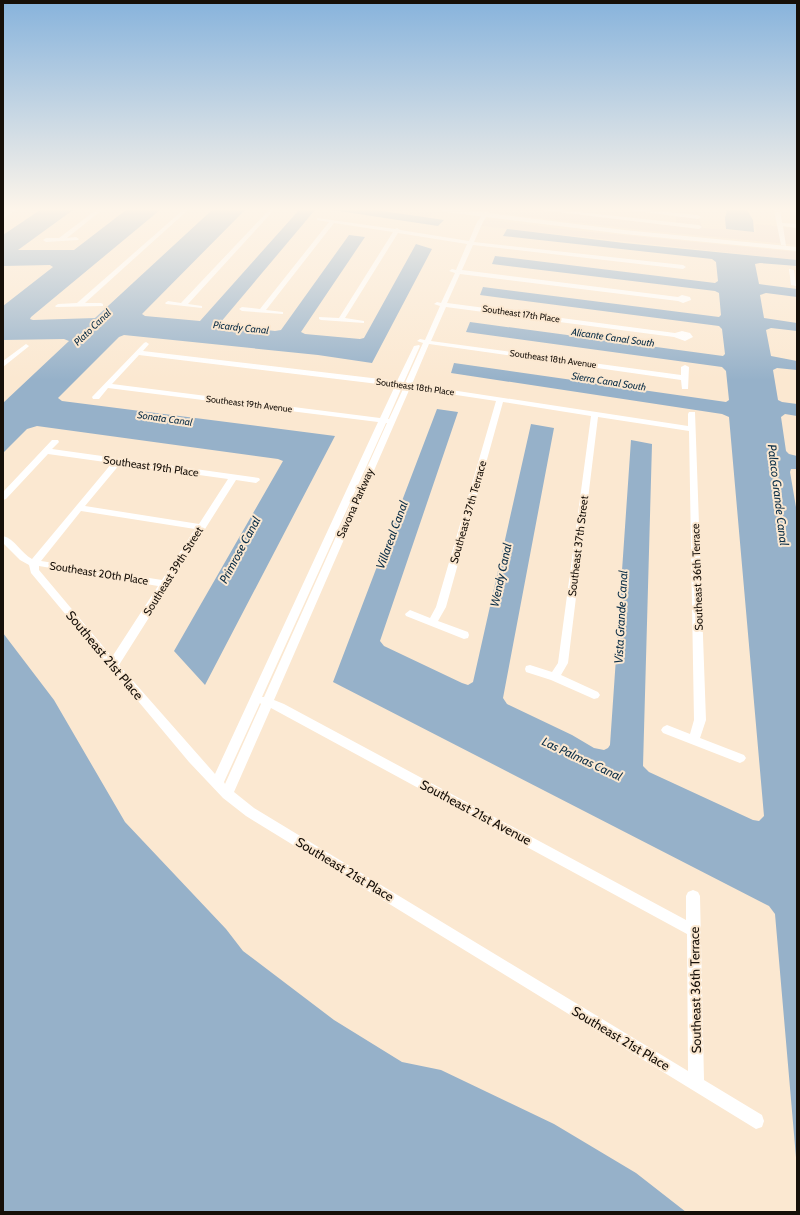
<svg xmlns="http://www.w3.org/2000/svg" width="800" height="1215" viewBox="0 0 800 1215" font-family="Cabin,sans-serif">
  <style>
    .commercial { fill: #f2ddcf }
    .water { fill: #96b1c9 }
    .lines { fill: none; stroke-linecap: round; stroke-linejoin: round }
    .minor { fill: #fff; fill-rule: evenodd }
    .major { fill: #fff; fill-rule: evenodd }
    .labels { text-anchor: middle; stroke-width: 4; stroke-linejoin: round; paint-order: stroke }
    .far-street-label { font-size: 9px; fill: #160f08; stroke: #fbe8d1 }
    .far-water-label { font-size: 10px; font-style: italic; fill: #0b2e47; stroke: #fbe8d1 }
    .street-label { font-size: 11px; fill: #160f08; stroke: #fbe8d1 }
    .water-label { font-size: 12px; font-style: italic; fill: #0b2e47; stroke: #fbe8d1 }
    .near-street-label { font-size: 13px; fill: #160f08; stroke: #fbe8d1 }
  </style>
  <rect width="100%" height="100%" fill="#fbe8d1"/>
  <!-- commercial -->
  <g class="commercial">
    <polygon points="380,210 424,210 434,212 428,218"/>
    <polygon points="473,210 539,210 676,226 676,216 699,219 703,228 754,232 756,232 755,224 797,228 797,245 642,230"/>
    <polygon points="484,219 571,230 797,252 797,260 481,226"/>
  </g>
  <!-- water -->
  <g class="water">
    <polygon points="40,210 73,210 18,250 74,250 126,210 160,210 31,317 30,319 33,320 95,318 212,210 245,210 142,314 145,316 200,321 299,210 315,210 220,323 224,325 275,331 281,330 349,235 365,237 301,332 305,334 360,339 364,338 416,244 432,249 372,363 318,355 124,335 119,337 58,398 62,401 335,436 205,685 174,651 283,461 278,459 37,426 27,429 3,453 3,403 69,341 64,339 3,340 3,306 53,267 50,265 3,266 3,235"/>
    <polygon points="332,210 376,210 444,220 438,226"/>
    <polygon points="727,210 747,210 753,220 754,232 726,229 725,218"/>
    <polygon points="507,229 624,243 797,260 797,266 760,263 755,264 759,284 797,289 797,297 766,293 760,295 764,318 797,323 797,331 771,328 766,330 771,356 797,361 797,370 777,368 773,370 778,400 782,402 797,404 797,416 785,414 781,417 786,451 789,454 797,456 797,469 791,469 790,472 797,513 797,1169 775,914 769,906 333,682 437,409 458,412 380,641 384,646 462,683 468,685 473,682 531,424 554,428 503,698 507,704 572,735 594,748 604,750 608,748 610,745 631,440 652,444 643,766 649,772 753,820 759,821 764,816 729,417 722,414 451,373 454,363 726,402 729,400 726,371 722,367 466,332 470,322 723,356 725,354 722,329 719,326 480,295 483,287 719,317 721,315 719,293 715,291 492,264 495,256 715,283 718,281 716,262 712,259 503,236"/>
    <polygon points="3,633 54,700 125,822 226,929 243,951 334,1020 402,1062 441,1070 554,1124 636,1173 686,1212 3,1212"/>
  </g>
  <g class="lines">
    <!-- minor -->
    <g class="minor">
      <polygon points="9,210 15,210 3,219 3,215"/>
      <polygon points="96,210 102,210 67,238 76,237 79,239 78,240 46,242 43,240 46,238 59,238"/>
      <polygon points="183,210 188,210 85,303 101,303 103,304 103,306 56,307 55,306 58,304 77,303"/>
      <polygon points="269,210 274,210 188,304 202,306 202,308 166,304 165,303 168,301 181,303"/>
      <polygon points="542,210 560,210 699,225 702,227 699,229"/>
      <polygon points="628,210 647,210 698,215 701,217 698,219"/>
      <polygon points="774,210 780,210 782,223 797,224 797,228 783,226 786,246 781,245"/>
      <path d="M486 211 489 213 483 222 474 242 683 265 686 267 683 269 473 245 462 270 678 297 682 295 690 297 691 300 683 303 678 301 460 274 447 303 675 333 682 331 690 333 693 337 685 341 674 337 446 307 431 341 681 375V367L685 365 689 367 688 389H682L681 380 429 344 412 384 688 426V414L689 412H695L706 720 700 738 744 755 746 758 744 761 740 763 663 733 661 730 663 727 667 725 690 734 694 720 689 431 598 417 568 663 561 675 598 692 600 695 598 698 594 699 551 680 526 672 525 669 526 666 530 665 552 672 558 663 591 416 503 402 446 607 438 621 468 632 469 635 468 638 464 639 406 616 405 614 410 610 430 618 436 607 496 401 410 388 274 700 284 704 686 920V896L688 892 693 890 698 892 700 896 704 1080 762 1115 764 1121 762 1127 756 1129 246 816 223 798 189 762 31 573 29 565 20 560 3 543V536C15 539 21 553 32 559L112 463 48 454 6 499 3 500V492L52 440H58L59 442 52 449 259 478 260 480 256 483 236 480 119 665 215 774 378 422 108 388 99 399H93L92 397 144 343 146 342 149 344 143 351 397 381 414 346 419 345 420 346 404 382 405 383 423 343 417 341 420 339 425 340 440 306 434 304 437 302 441 303 455 273 449 271 452 269 456 270 467 244 398 233 345 318 364 321V323L321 320 319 319V317L339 318 393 232 334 223 266 310 283 312V314L242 311 239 309 242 307 260 309 329 222 317 220V218L395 229 397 228 400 230 469 241 477 222ZM139 355 395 386 380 418 112 384ZM402 387H404L389 419H388ZM386 423H387L264 697H262ZM120 464 228 479 199 524 85 506ZM81 511 195 529 162 580 41 561ZM39 566 158 586 112 657 39 570ZM260 703 261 704 225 784 224 782ZM271 708 687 934 688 1071 254 808 234 792Z"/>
      <polygon points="789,269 794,270 796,286 791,285"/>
      <polygon points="26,344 29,346 28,347 3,367 3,361"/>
    </g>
    <!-- major -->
    <polygon class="major" points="442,210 463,210 624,230 797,247 797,251 624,234 445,212"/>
  </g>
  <!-- sky -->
  <linearGradient id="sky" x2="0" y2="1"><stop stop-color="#87b3dc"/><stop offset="0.55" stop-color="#fdf5ea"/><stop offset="1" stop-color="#fdf5ea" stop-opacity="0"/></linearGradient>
  <rect width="800" height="380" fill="url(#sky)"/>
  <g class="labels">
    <!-- far-street labels -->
    <g class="far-street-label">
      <text transform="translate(521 314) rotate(8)" y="3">Southeast 17th Place</text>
      <text transform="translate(553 359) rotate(8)" y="3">Southeast 18th Avenue</text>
      <text transform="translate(415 387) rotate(8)" y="3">Southeast 18th Place</text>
      <text transform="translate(249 404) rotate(7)" y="3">Southeast 19th Avenue</text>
    </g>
    <!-- far-water labels -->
    <g class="far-water-label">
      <text transform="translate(92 327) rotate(-44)" y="4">Plato Canal</text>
      <text transform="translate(241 327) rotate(6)" y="4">Picardy Canal</text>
      <text transform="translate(613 337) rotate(8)" y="4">Alicante Canal South</text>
      <text transform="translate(609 381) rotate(9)" y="4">Sierra Canal South</text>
      <text transform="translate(165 418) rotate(8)" y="4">Sonata Canal</text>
    </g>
    <!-- street labels -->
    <g class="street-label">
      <text transform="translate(151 466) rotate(8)" y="4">Southeast 19th Place</text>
      <text transform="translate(355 503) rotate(-66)" y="4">Savona Parkway</text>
      <text transform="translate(468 512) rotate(-74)" y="4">Southeast 37th Terrace</text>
      <text transform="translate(578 546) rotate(-83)" y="4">Southeast 37th Street</text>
      <text transform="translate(173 571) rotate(-58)" y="4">Southeast 39th Street</text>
      <text transform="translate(99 573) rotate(9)" y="4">Southeast 20th Place</text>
      <text transform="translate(697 577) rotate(-92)" y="4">Southeast 36th Terrace</text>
    </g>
    <!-- water labels -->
    <g class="water-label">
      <text transform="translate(778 495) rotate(83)" y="4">Palaco Grande Canal</text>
      <text transform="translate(392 535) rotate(-70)" y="4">Villareal Canal</text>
      <text transform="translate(240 550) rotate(-62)" y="4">Primrose Canal</text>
      <text transform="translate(501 575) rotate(-78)" y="4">Wendy Canal</text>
      <text transform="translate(621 617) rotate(-87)" y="4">Vista Grande Canal</text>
      <text transform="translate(582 759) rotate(25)" y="4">Las Palmas Canal</text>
    </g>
    <!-- near-street labels -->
    <g class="near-street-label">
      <text transform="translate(105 655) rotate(50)" y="5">Southeast 21st Place</text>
      <text transform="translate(476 812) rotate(28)" y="5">Southeast 21st Avenue</text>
      <text transform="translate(345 869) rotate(31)" y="5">Southeast 21st Place</text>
      <text transform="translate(695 990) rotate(-91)" y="5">Southeast 36th Terrace</text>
      <text transform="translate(621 1038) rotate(31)" y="5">Southeast 21st Place</text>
    </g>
  </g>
  <!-- border -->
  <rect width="800" height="1215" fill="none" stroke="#160f08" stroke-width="8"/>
</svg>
